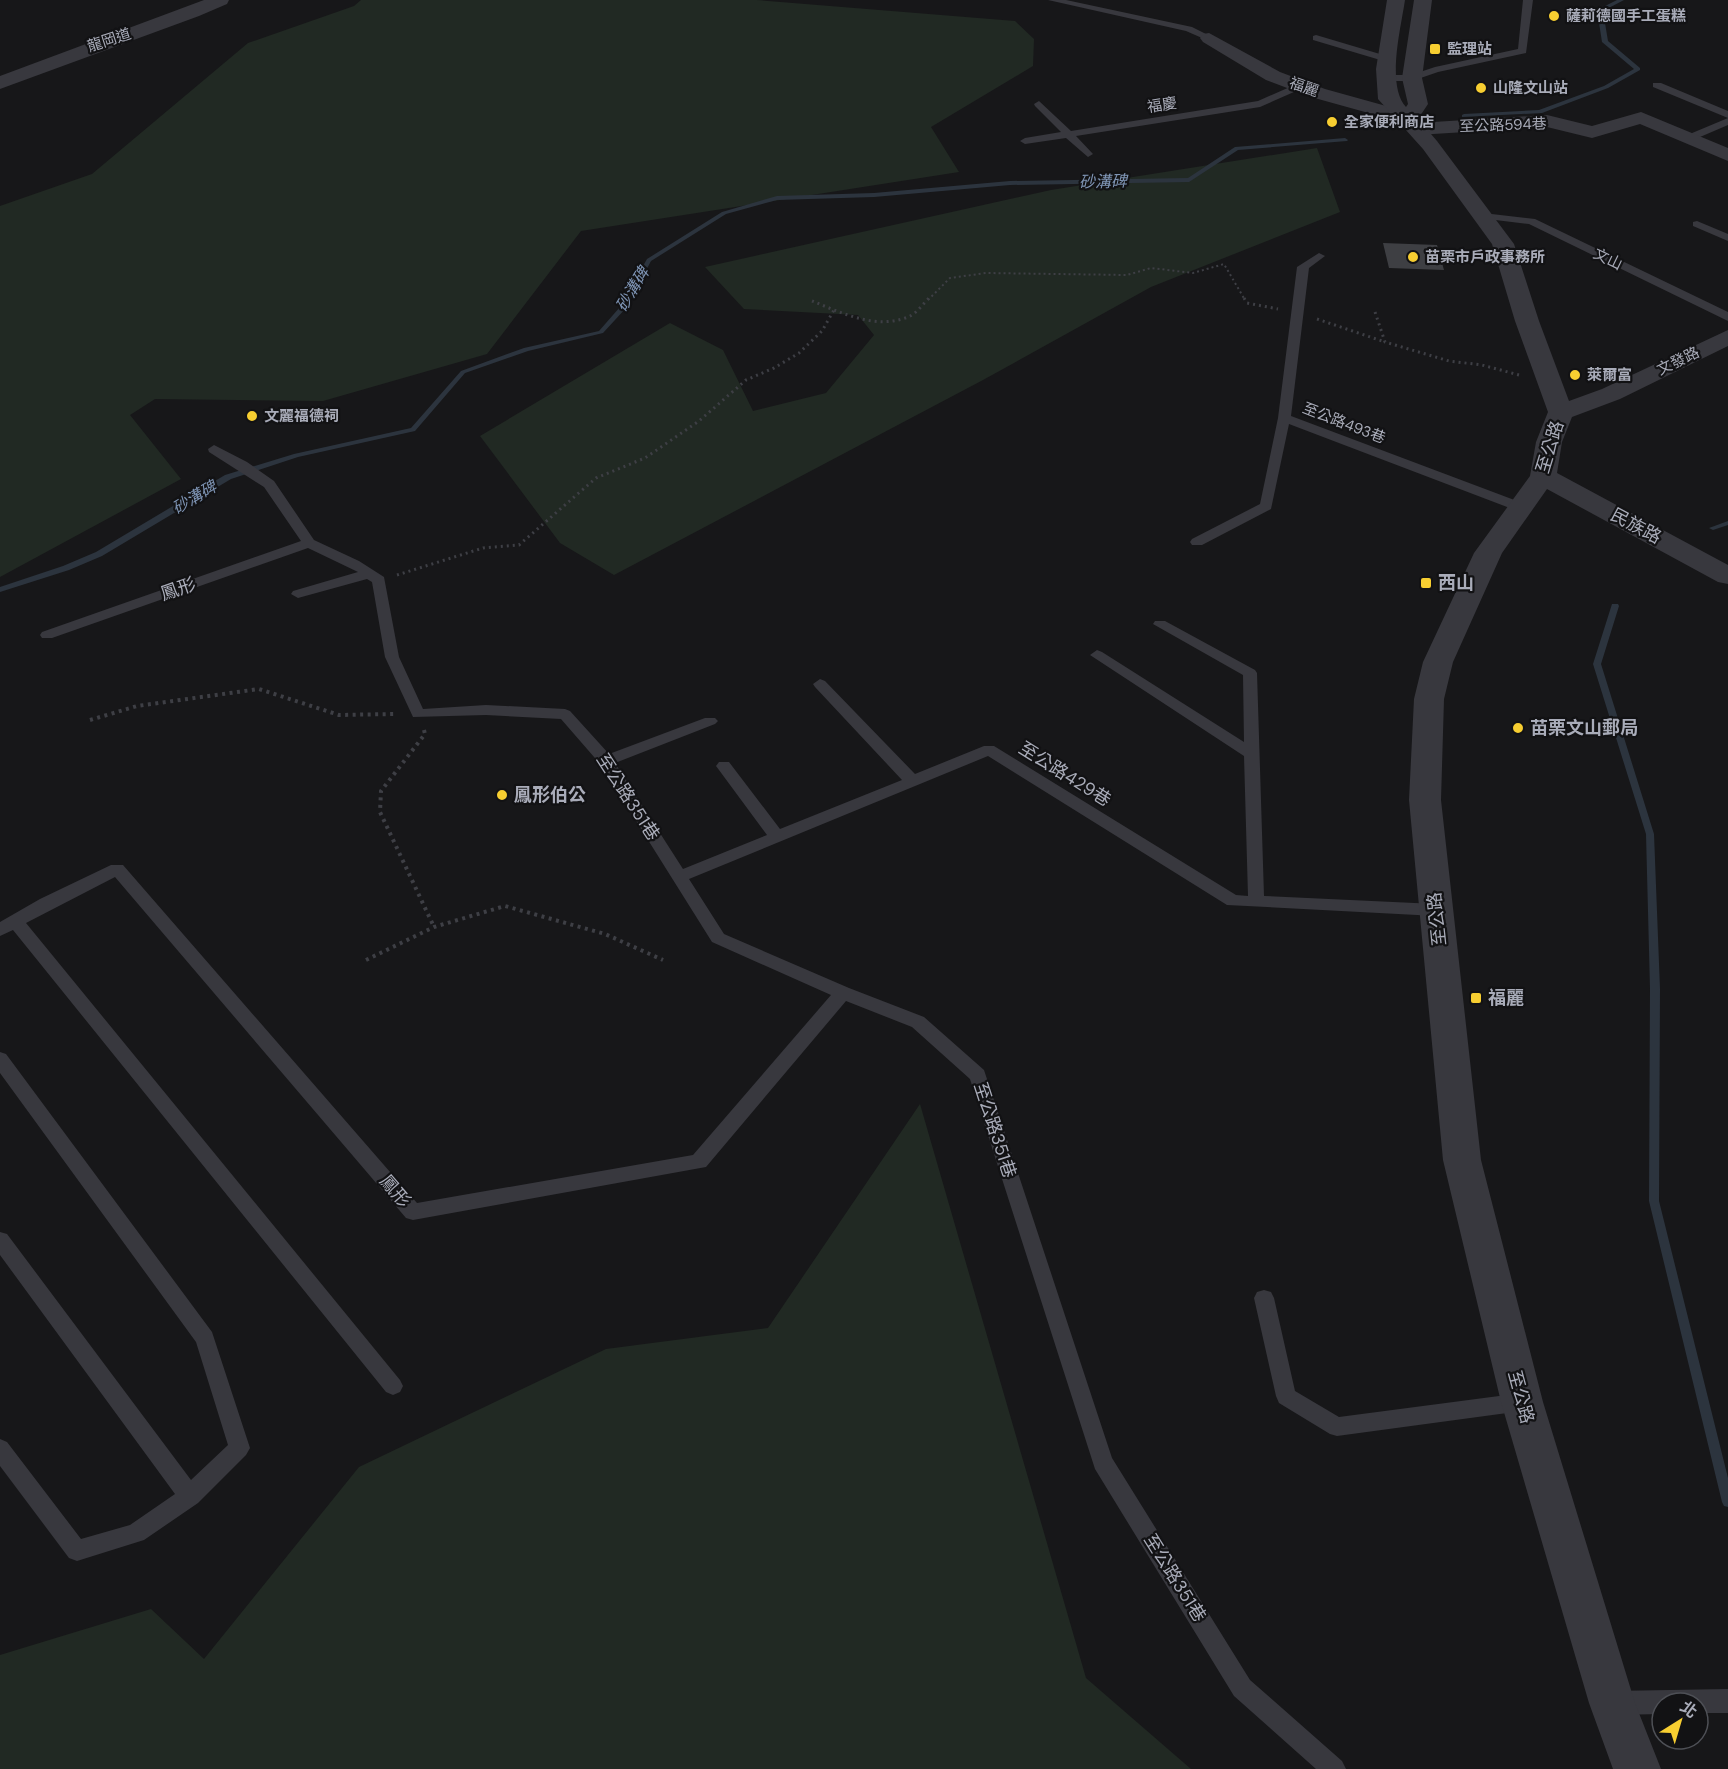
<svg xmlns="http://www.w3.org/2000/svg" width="1728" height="1769" viewBox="0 0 1728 1769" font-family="'DM Sans','Noto Sans TC',sans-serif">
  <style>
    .green { fill: #212923 }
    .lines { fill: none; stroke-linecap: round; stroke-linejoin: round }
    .stream { fill: #2c343e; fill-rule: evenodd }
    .building { fill: #3e3f43 }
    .path-far2 { stroke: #3e3f45; stroke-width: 2; stroke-dasharray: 2 3; stroke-linecap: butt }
    .path-far1 { stroke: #3e3f45; stroke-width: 3; stroke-dasharray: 2 4; stroke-linecap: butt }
    .path { stroke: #3e3f45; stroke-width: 4; stroke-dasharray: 3 4.5; stroke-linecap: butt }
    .service { fill: #38383e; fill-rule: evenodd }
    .minor { fill: #38383e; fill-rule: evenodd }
    .tertiary { fill: #38383e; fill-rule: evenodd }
    .poi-dot { fill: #f7ce31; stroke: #121214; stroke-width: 2 }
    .labels { text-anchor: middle; stroke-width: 4.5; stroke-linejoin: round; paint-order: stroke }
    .far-poi-label { font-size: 15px; font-weight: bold; fill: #a9acb9; stroke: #121214; text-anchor: start }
    .far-street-label { font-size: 15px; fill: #a9acb9; stroke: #121214 }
    .far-water-label { font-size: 16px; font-style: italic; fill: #7f95b5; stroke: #121214 }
    .street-label { font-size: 18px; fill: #a9acb9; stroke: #121214 }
    .poi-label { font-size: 18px; font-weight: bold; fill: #a9acb9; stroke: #121214; text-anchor: start }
  </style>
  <rect width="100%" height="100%" fill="#171719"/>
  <!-- green -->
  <g class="green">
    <polygon points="361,0 757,0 1015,21 1034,39 1033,66 931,127 959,172 581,231 487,354 323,401 155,399 130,415 181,479 0,577 0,206 92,174 248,43 354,6"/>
    <polygon points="1317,148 1340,212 1151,287 983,380 614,575 560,543 480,436 670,323 723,350 753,411 826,393 874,335 858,315 744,309 705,267 1051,190"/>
    <polygon points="920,1104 1086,1678 1191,1769 0,1769 0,1655 151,1609 204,1659 359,1467 606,1349 768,1328"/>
  </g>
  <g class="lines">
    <!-- stream -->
    <g class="stream">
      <polygon points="1617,0 1624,0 1603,11 1608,41 1640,68 1640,70 1608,88 1542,113 1462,117 1462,115 1464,114 1539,110 1604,86 1634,69 1602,42 1597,10"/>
      <polygon points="1345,138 1348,140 1347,141 1238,150 1189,182 1010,185 874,197 777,200 726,214 651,261 626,308 603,333 528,351 465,373 415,431 298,457 231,479 102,556 69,570 0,592 0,587 63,566 96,552 225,475 294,454 411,428 461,371 524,348 599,331 620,307 647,259 722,212 777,196 874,193 1010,181 1188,178 1235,147"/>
      <polygon points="1728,521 1728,525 1713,530 1709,528"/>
      <polygon points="1612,604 1618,604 1619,606 1601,664 1654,834 1660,989 1659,1201 1728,1478 1728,1507 1724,1506 1722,1502 1649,1201 1650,989 1646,834 1593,664"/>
    </g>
  </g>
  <!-- building -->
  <polygon class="building" points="1383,243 1437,245 1444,270 1389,268"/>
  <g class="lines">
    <!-- path-far2 -->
    <polyline class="path-far2" points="928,300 950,278 986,273 1127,275 1151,268 1193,273 1224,264 1245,300"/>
    <!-- path-far1 -->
    <g class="path-far1">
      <polyline points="1244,298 1247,303 1278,309"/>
      <path d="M812 301C842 313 876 330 908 317 916 314 923 304 929 298"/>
      <polyline points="1375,312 1385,342 1449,361 1482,365 1519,375"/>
      <polyline points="1317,319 1385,342"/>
      <polyline points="397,575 483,548 519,545 596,478 645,458 699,421 746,380 774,368 799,353 822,331 834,310"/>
    </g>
    <!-- path -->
    <g class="path">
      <polyline points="90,720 137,706 259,689 339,715 395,714"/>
      <polyline points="424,730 425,734 381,791 380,812 434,927"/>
      <polyline points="366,960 434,927 505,906 605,934 663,960"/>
    </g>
    <!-- service -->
    <g class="service">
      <polygon points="1048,0 1066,0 1192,27 1214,38 1209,41 1186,31"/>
      <polygon points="1523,0 1533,0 1526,53 1438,72 1412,81 1386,81 1381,78 1386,75 1411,75 1435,67 1518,49"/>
      <polygon points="1316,35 1390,57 1392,59 1387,62 1313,40 1313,36"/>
      <polygon points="1299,83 1304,86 1303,88 1260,107 1076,136 1093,154 1088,157 1066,138 1025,144 1020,141 1025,138 1061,132 1035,106 1034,104 1039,101 1071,131 1258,101"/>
      <polygon points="1653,83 1661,83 1728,111 1728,125 1693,140 1685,140 1685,136 1728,118 1653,87"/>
      <polygon points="1483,213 1535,219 1728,312 1728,321 1529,224 1479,218 1478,216"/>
      <polygon points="1697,221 1728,234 1728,241 1693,226 1693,222"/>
      <polygon points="1319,253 1325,256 1309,268 1291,416 1525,504 1527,507 1525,510 1515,510 1289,424 1271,509 1202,545 1192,545 1190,542 1192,539 1260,504 1278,418 1297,267"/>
      <polygon points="214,445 247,462 274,481 314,540 359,561 384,577 399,657 423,709 486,705 565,709 570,711 609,754 705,718 715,718 718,721 715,724 615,763 683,869 767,835 719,770 716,766 719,762 729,762 780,829 902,780 815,687 813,684 820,679 825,681 915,774 984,746 994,746 1236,895 1248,896 1244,756 1090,655 1097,650 1102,652 1244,742 1243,675 1153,624 1155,621 1165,621 1255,670 1257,673 1264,896 1436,904 1442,906 1444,910 1442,914 1436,916 1227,905 988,756 689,879 724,934 849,988 924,1017 984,1070 1112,1458 1250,1680 1342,1761 1346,1769 1316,1769 1234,1696 1095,1469 970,1079 912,1027 846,1001 706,1167 413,1220 406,1218 115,877 26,923 400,1380 403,1386 400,1392 393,1395 386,1392 13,930 0,936 0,922 40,899 111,865 123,865 417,1203 693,1155 831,995 712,942 601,765 561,719 486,715 413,717 385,657 372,582 367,579 298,598 291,594 293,591 358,572 308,548 52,638 42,638 40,635 42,632 301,541 264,487 209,452 208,449"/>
      <polygon points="0,1052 6,1054 212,1332 250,1448 246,1455 198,1503 144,1540 77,1561 69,1558 0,1466 0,1439 7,1442 81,1539 130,1525 175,1494 0,1255 0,1232 7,1234 191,1480 228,1445 196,1342 0,1073"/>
      <polygon points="1264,1290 1271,1292 1274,1298 1295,1391 1339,1417 1522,1393 1529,1395 1532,1402 1529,1409 1522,1411 1337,1436 1330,1434 1279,1403 1276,1396 1254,1298 1257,1292"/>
      <polygon points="1728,1689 1728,1713 1698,1713 1698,1703 1662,1703 1662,1714 1613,1715 1605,1711 1601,1703 1605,1695 1613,1691"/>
    </g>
    <!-- minor -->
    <g class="minor">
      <polygon points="1209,33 1280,72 1325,89 1415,114 1418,118 1415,122 1401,122 1311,97 1266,80 1203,42 1200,38 1203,34"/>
      <polygon points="1641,112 1728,148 1728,161 1640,124 1592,138 1547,127 1417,135 1410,133 1407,129 1410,125 1417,123 1547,115 1592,126"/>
    </g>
    <!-- tertiary -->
    <g class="tertiary">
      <polygon points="204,0 229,0 227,4 199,16 0,89 0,76"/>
      <path d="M1387 0H1405C1401 28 1386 85 1406 107L1408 104 1402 78 1414 0H1432L1422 78 1428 104 1418 119 1437 141 1514 244 1539 321 1569 401 1602 389 1728 330V346L1620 399 1572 417 1562 442 1557 473 1728 565V584L1718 582 1547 489 1502 553 1453 662 1444 699 1441 800 1481 1160 1543 1402 1635 1703 1661 1769H1613L1589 1703 1501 1402 1443 1160 1409 800 1414 699 1423 662 1474 553 1530 476 1536 442 1548 412 1515 321 1492 244 1423 149 1378 99 1376 69Z"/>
    </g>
  </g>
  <!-- markers -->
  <g class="poi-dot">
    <circle cx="1554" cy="16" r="6"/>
    <rect x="1429" y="43" width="12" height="12" rx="3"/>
    <circle cx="1481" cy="88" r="6"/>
    <circle cx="1332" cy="122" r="6"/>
    <circle cx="1413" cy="257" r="6"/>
    <circle cx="1575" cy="375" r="6"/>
    <circle cx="252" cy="416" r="6"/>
    <rect x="1420" y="577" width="12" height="12" rx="3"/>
    <circle cx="1518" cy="728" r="6"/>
    <circle cx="502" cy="795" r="6"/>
    <rect x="1470" y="992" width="12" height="12" rx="3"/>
  </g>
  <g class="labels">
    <!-- far-poi labels -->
    <g class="far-poi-label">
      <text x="1566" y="21">薩莉德國手工蛋糕</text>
      <text x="1447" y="54">監理站</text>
      <text x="1493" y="93">山隆文山站</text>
      <text x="1344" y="127">全家便利商店</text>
      <text x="1425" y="262">苗栗市戶政事務所</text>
      <text x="1587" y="380">萊爾富</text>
      <text x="264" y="421">文麗福德祠</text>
    </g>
    <!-- far-street labels -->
    <g class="far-street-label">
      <text transform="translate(109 40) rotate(-18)" y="5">龍岡道</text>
      <text transform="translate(1304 87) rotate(19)" y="5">福麗</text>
      <text transform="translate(1162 105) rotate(-9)" y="5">福慶</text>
      <text transform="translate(1503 125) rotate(-2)" y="5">至公路594巷</text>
      <text transform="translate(1608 259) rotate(26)" y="5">文山</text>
      <text transform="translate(1678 361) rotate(-26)" y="5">文發路</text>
      <text transform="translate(1344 423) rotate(21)" y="5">至公路493巷</text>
    </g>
    <!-- far-water labels -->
    <g class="far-water-label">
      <text transform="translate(1103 181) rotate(-1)" y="6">砂溝碑</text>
      <text transform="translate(632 289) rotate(-59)" y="6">砂溝碑</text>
      <text transform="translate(194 497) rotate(-31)" y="6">砂溝碑</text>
    </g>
    <!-- street labels -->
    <g class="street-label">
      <text transform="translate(1550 447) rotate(-73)" y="6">至公路</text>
      <text transform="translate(1636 526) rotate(28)" y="6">民族路</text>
      <text transform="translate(178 589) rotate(-19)" y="6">鳳形</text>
      <text transform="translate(1065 774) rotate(32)" y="6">至公路429巷</text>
      <text transform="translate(628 797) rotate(57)" y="6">至公路351巷</text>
      <text transform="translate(1437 919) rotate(-96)" y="6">至公路</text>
      <text transform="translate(995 1130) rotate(72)" y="6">至公路351巷</text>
      <text transform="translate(395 1191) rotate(49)" y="6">鳳形</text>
      <text transform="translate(1521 1397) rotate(75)" y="6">至公路</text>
      <text transform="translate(1175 1578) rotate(58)" y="6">至公路351巷</text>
    </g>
    <!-- poi labels -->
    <g class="poi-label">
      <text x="1438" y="589">西山</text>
      <text x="1530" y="734">苗栗文山郵局</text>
      <text x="514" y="801">鳳形伯公</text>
      <text x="1488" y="1004">福麗</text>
    </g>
  </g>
  <!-- north arrow -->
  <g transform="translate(1680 1721) rotate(37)"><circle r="28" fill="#121214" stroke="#4e5056" stroke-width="1.5"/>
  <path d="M0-4.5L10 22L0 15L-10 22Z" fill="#f7ce31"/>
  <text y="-9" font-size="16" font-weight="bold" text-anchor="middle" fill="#a9acb9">北</text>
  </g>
</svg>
